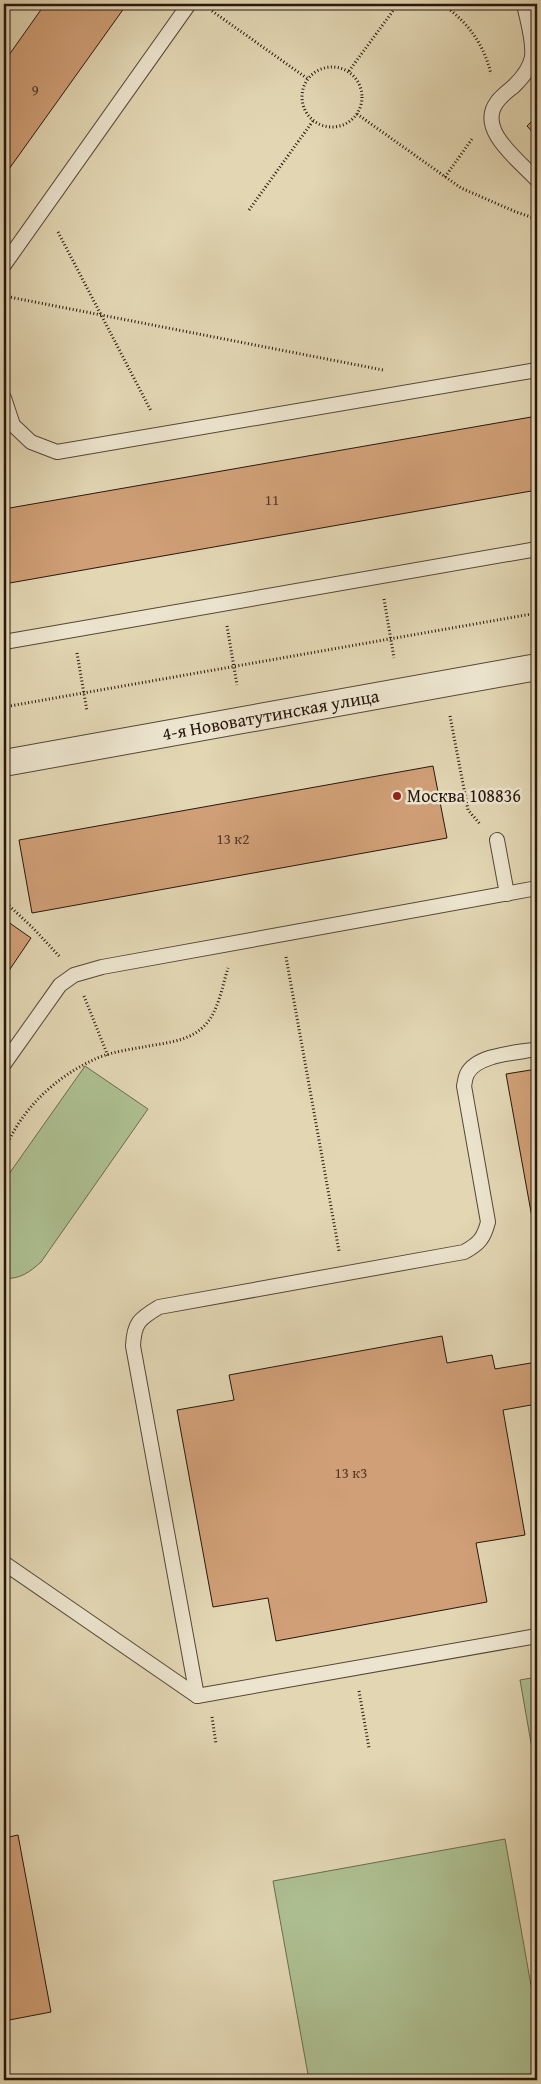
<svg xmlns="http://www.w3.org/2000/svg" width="541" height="2084" viewBox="0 0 541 2084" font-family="'Gentium Book Plus',serif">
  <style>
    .green { fill: #adbf91; stroke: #6a6b4f }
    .building { fill: #d09f77; stroke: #28170d }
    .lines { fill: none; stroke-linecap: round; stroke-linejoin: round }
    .lane-casing { stroke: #564736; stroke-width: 16 }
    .street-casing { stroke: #564736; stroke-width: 28 }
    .path { stroke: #28170d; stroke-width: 3; stroke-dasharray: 1 2.5; stroke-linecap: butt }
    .lane { stroke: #ece4ce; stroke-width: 14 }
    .street { stroke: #ece4ce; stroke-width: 26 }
    .poi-dot { fill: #8f2418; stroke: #ece4ce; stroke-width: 2 }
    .labels { text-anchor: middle; stroke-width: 5; stroke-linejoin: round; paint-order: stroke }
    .number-label { font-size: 15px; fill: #523928 }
    .street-label { font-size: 18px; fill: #28170d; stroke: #ece4ce }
    .poi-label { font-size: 18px; fill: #28170d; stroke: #ece4ce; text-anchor: start }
  </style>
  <rect width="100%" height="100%" fill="#e2d6b3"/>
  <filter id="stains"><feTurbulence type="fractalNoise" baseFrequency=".004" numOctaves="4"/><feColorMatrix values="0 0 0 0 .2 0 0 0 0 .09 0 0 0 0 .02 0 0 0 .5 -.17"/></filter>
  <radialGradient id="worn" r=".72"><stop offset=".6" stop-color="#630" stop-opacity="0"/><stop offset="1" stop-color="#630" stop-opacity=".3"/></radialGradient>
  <!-- green -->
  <g class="green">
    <path d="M85 1066 148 1109 41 1262C30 1272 19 1280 4 1278V1181Z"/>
    <polygon points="537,1677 537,1777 520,1680"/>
    <polygon points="505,1839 537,2019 537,2080 309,2080 273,1881"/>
  </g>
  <!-- building -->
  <g class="building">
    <polygon points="45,4 127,4 4,176 4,62"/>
    <polygon points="537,116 537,137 527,126"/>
    <polygon points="537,416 537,490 4,584 4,509"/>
    <polygon points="433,766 447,838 32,913 19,840"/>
    <polygon points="4,919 31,938 4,978"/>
    <polygon points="537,1069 537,1245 506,1074"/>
    <polygon points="442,1336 447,1363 492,1355 495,1369 537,1362 537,1404 503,1410 525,1535 476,1543 487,1602 276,1641 268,1598 213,1607 177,1410 234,1400 229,1375"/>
    <polygon points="4,1835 4,1838 18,1835 51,2012 4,2021"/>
  </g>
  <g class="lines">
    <defs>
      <g id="lane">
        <path d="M524 4C527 20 534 40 532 57 530 69 522 78 514 86 508 91 501 96 497 102 476 130 520 161 537 180"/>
        <polyline points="4,265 189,4"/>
        <polyline points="4,398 13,425 31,442 57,452 537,370"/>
        <polyline points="4,642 537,549"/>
        <polyline points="497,840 507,894"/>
        <polyline points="4,1064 60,985 74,975 102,967 537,888"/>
        <polyline points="4,1563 197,1696 537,1636"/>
        <path d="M197 1696 133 1346C134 1323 139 1319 159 1307L464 1252C479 1244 484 1238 488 1222L464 1086C465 1082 465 1078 467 1074 477 1054 517 1053 537 1049"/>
      </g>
      <g id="street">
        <path id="s1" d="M4 763 537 667"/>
      </g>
    </defs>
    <!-- lane casing -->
    <use href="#lane" class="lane-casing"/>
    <!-- street casing -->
    <use href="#street" class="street-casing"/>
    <!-- path -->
    <g class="path">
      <path d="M442 4C467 21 484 44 491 74"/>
      <polyline points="212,11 308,79"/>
      <circle cx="332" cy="97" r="30"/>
      <polyline points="349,71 398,4"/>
      <polyline points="357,114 461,188 516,212 537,219"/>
      <polyline points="445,177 472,139"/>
      <polyline points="249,210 313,121"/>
      <polyline points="58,232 151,411"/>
      <polyline points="4,296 383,370"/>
      <polyline points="384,599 394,658"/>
      <polyline points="227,626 237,685"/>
      <polyline points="77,653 87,711"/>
      <polyline points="4,707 537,613"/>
      <polyline points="450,716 468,810 480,824"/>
      <polyline points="4,901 33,928 60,957"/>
      <polyline points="286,957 339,1251"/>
      <polyline points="84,996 108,1056"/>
      <path d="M4 1152C19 1112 53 1079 91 1061 106 1053 126 1050 143 1047 163 1043 188 1042 203 1027 218 1014 222 987 228 968"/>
      <polyline points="359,1691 369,1748"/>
      <polyline points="212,1717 216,1744"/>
    </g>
    <!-- lane -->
    <use href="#lane" class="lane"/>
    <!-- street -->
    <use href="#street" class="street"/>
  </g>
  <!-- markers -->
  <circle class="poi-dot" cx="397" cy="796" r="5"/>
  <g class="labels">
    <!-- number labels -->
    <g class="number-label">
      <text x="35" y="95">9</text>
      <text x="272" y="505">11</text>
      <text x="233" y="844">13 к2</text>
      <text x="351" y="1478">13 к3</text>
    </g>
    <!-- street labels -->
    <g class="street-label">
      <text dy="6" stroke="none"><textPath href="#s1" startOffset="271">4-я Нововатутинская улица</textPath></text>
    </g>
    <!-- poi labels -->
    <g class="poi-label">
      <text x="407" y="802">Москва 108836</text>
    </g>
  </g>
  <!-- margin -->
  <rect width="541" height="2084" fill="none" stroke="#e2d6b3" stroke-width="20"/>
  <rect x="5" y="5" width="531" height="2074" fill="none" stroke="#28170d" stroke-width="2.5"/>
  <rect x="10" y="10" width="521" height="2064" fill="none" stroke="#28170d"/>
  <rect width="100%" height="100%" filter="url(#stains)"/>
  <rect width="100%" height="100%" fill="url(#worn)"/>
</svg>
